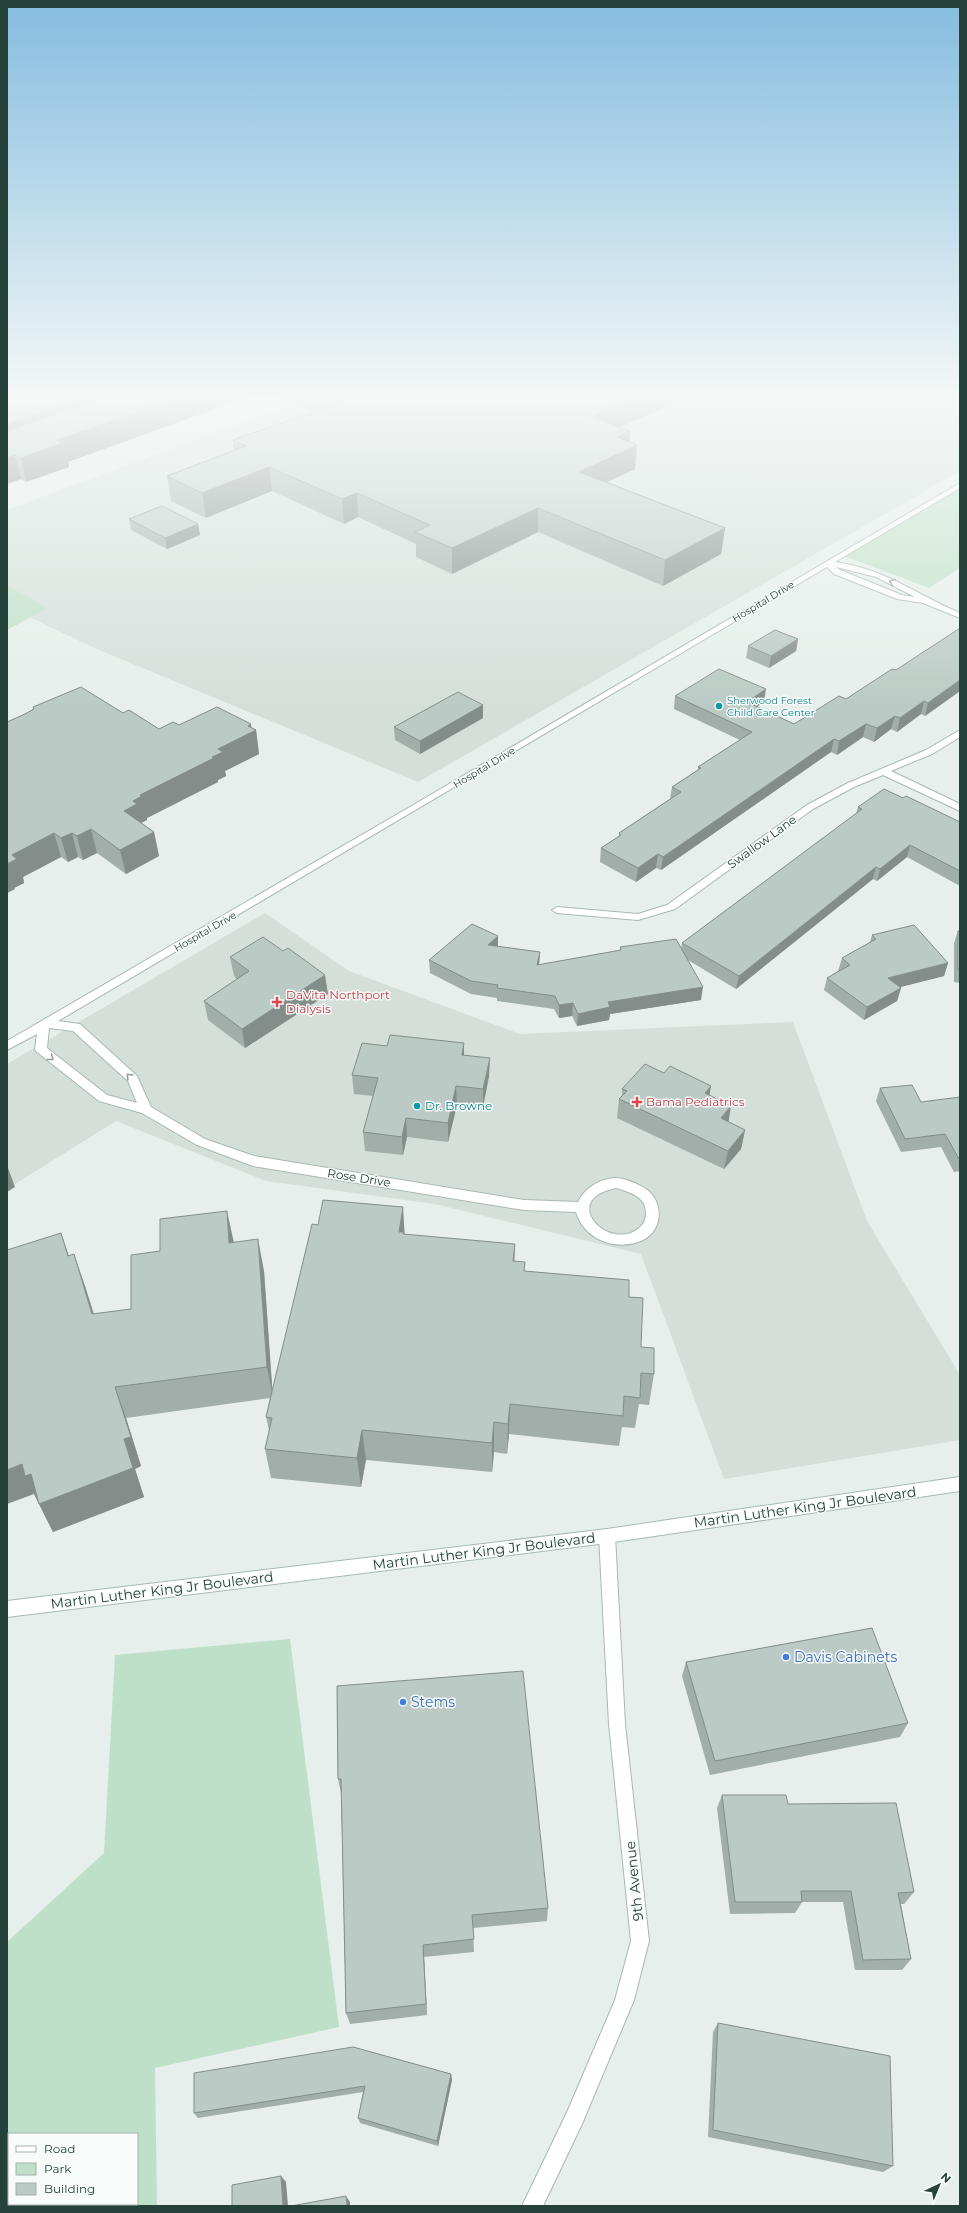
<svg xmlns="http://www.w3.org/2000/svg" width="967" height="2213" viewBox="0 0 967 2213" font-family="Montserrat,sans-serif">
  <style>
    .built { fill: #d4dfda }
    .green { fill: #bfe0c8; fill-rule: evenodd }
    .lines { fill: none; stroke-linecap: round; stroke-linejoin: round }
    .street-casing { stroke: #a8b8b2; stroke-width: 2 }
    .secondary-casing { stroke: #a4bbb3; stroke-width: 2 }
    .street { fill: #fff; fill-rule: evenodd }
    .secondary { fill: #fff; fill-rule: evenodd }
    .wall { fill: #a1aea9 }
    .shaded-wall { fill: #838d89 }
    .building { fill: #bbcac4; stroke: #838d89 }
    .oneway { stroke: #92a09c }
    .culture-dot { fill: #0f9aa8; stroke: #f7fbf9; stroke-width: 1.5 }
    .health-dot { fill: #e0444e; stroke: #f7fbf9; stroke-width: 1.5 }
    .shop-dot { fill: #3f7fe0; stroke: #f7fbf9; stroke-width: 1.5 }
    .labels { text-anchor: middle; stroke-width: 3; stroke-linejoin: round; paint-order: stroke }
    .far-street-label { font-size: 10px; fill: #24423a; stroke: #f7fbf9 }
    .far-culture-label { font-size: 10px; fill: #0d838f; stroke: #f7fbf9; text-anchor: start }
    .street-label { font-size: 12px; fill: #24423a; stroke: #f7fbf9 }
    .health-label { font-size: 12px; fill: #be3a42; stroke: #f7fbf9; text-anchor: start }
    .culture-label { font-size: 12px; fill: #0d838f; stroke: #f7fbf9; text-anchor: start }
    .near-street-label { font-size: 14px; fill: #24423a; stroke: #f7fbf9 }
    .near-shop-label { font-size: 14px; fill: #366cbe; stroke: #f7fbf9; text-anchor: start }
  </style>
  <rect width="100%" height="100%" fill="#e6efeb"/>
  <!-- built -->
  <g class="built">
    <polygon points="308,398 960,398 960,471 418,782 92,647 7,606 7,510"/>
    <polygon points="265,913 349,971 520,1034 793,1022 867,1221 960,1375 960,1440 724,1479 641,1254 435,1204 266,1181 116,1121 7,1189 7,1064"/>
  </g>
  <!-- green -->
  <g class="green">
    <polygon points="956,487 960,488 960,568 929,588 841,555"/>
    <polygon points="7,585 48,608 7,630"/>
    <path d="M290 1639 339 2027 155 2068 157 2206H7V1942L104 1853 115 1655ZM9 2134H137V2204H9Z"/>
  </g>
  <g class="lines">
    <defs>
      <g id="street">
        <path d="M960 483V488L835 562C886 569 915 594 960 613V618L923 603 897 599 834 574 827 567 58 1021 80 1024 137 1076 151 1107 205 1139 254 1156 524 1200 578 1202C585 1188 599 1179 615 1178 625 1178 638 1184 646 1189 664 1202 663 1230 643 1240 617 1252 584 1240 576 1212L524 1210 253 1166 197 1145 142 1113 99 1101 37 1052 35 1049 37 1034 7 1050V1041L415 804ZM836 567 876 577 915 597 902 595 840 570ZM49 1028 73 1031 128 1081 137 1103 107 1095 47 1048ZM616 1188C629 1192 646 1196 646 1213 646 1220 644 1224 639 1228 610 1253 557 1200 616 1188Z"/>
        <polygon points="960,730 960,737 932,754 891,771 960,804 960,811 883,775 854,787 813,809 675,909 638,920 557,913 552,910 557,907 638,914 667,905 807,805 848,783 926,750"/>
        <polygon points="607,1529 612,1531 615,1536 625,1724 649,1941 634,2000 582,2124 543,2206 522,2206 568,2110 615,2000 631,1941 609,1724 599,1536 602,1531"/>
      </g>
      <polygon id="secondary" points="960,1477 960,1491 607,1543 7,1617 7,1601 607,1529"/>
    </defs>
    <!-- street casing -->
    <use href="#street" class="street-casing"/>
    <!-- secondary casing -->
    <use href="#secondary" class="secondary-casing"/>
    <!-- street -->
    <use href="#street" class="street"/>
    <!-- secondary -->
    <use href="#secondary" class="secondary"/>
  </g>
  <!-- wall -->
  <g class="wall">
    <polygon points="7,398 68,462 69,467 26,482 21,479 7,484"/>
    <polygon points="279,398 672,398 672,404 619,427 630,442 635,469 607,482 725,528 721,554 663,586 538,532 452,574 416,557 416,544 358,517 344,524 272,491 206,518 171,501 167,476 234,451 233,440 313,412"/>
    <polygon points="129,519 198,524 200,535 167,549 131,530"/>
    <polygon points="960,628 960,691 925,716 921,714 897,732 891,729 874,742 863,737 837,755 831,752 661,870 656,868 636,882 600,862 601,848 619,836 619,833 670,799 672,787 698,770 698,767 740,740 674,709 675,696 764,702 757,707 794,724 846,699 896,670"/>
    <polygon points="798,639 796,651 769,668 746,658 748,646"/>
    <polygon points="33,707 123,713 159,729 179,725 251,724 251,728 256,730 259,754 225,771 226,776 218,780 218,782 147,818 147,820 141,823 154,832 159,856 126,874 97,853 83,860 78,857 68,862 61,857 23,877 24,883 14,888 15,889 7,893 25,714 34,709"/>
    <polygon points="483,718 420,754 395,740 394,727"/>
    <polygon points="903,798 960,822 960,886 907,857 877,881 873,879 736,989 688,960 701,1000 610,1014 609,1020 577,1026 572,1016 559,1018 554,1009 497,1001 497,998 471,994 430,973 429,960 498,936 498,946 540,952 539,965 620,950 620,947 681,948 682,943 856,814 858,807"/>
    <polygon points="958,931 960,931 960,983 954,982 954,943"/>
    <polygon points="872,935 948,963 944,976 900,987 901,988 897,1001 864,1020 824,990 827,978 838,971 842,958 870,942"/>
    <polygon points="230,957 328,994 245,1048 208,1020 204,1001 237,979 234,976"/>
    <polygon points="464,1043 464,1055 489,1076 483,1107 457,1105 448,1142 407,1137 403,1155 365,1151 363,1132 373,1096 354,1094 352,1075 387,1046"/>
    <polygon points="880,1088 921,1102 960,1097 960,1171 954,1172 941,1147 901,1152 876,1101"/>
    <polygon points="622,1089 709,1095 728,1122 745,1130 741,1149 724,1169 617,1118 619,1099 622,1097"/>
    <polygon points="405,1235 514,1261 525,1271 629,1297 641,1347 654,1374 649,1405 639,1404 635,1428 622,1427 619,1446 509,1434 507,1454 494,1452 492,1472 366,1460 361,1487 271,1478 265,1449 269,1430 266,1417 270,1398 126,1418 141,1466 135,1469 144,1497 53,1532 34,1494 69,1256 85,1286 94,1314 131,1309 233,1242 264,1271 272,1389"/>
    <polygon points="686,1662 908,1723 900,1737 710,1775 682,1676"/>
    <polygon points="337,1686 548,1908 547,1921 473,1928 474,1952 424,1957 427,2015 350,2024 346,2013 341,1793 338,1779"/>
    <polygon points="722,1795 914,1892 904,1904 901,1904 911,1959 902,1970 855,1970 843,1902 802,1902 795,1913 730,1914 717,1808"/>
    <polygon points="718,2023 893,2166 883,2172 708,2137 713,2032"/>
    <polygon points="353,2047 451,2074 452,2080 438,2146 360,2123 358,2118 363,2092 198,2118 194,2113"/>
  </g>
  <!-- shaded-wall -->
  <g class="shaded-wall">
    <polygon points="81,398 152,398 7,449 7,424"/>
    <polygon points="177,398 246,398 68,462 69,467 26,482 21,458 57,440"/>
    <polygon points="633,398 672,398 672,404 590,440 591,417"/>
    <polygon points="630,431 629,449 637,445 635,469 578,496 579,472 617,437"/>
    <polygon points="15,455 21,479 7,484 7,458"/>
    <polygon points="269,467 272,491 206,518 202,493"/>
    <polygon points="357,493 358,517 344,524 342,499"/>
    <polygon points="538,508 538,532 452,574 452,548"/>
    <polygon points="198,524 200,535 167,549 165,538"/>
    <polygon points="725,528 721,554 663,586 665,560"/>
    <polygon points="798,639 796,651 769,668 771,656"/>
    <polygon points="960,680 960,691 925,716 928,703"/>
    <polygon points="766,689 764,702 745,715 747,702"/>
    <polygon points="924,701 921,714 897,732 900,718"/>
    <polygon points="483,705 483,718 420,754 420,741"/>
    <polygon points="895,716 891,729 874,742 877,728"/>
    <polygon points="251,724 252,732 256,730 259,754 225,771 226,776 218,780 218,782 147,818 147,820 141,823 124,811 133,801 140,795 212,757 218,749 248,726"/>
    <polygon points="866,724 863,737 837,755 839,741"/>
    <polygon points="834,739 831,752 661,870 663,857"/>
    <polygon points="91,829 97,853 83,860 77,836"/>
    <polygon points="154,832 159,856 126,874 120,850"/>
    <polygon points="54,833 61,857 23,877 24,883 14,888 15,889 7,893 7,864 12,855"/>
    <polygon points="72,833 78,857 68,862 61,838"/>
    <polygon points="910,845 907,857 877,881 880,869"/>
    <polygon points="658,854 656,868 636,882 638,868"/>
    <polygon points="876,867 873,879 736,989 739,976"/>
    <polygon points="498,936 498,949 488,945"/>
    <polygon points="540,952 539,965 537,965"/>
    <polygon points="948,963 944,976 885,991 888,978"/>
    <polygon points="325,975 328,994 245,1048 242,1029"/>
    <polygon points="703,987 701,1000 610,1014 609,1020 577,1026 578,1014 608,1002"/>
    <polygon points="901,988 897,1001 864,1020 867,1007"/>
    <polygon points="573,1003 572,1016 559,1018 559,1005"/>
    <polygon points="464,1043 464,1062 462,1055"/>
    <polygon points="490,1058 489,1076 483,1107 483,1089"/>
    <polygon points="456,1086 457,1105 448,1142 448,1123"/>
    <polygon points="711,1086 708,1105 705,1093"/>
    <polygon points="731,1106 728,1125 721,1118"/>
    <polygon points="406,1118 407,1137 403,1155 402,1137"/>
    <polygon points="745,1130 741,1149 724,1169 728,1151"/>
    <polygon points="8,1168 15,1187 7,1192 7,1169"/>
    <polygon points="403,1207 405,1240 399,1232"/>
    <polygon points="227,1211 234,1243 229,1243"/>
    <polygon points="61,1233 72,1265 68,1256"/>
    <polygon points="258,1239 264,1271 273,1398 267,1367"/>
    <polygon points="515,1244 514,1276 513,1261"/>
    <polygon points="74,1254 85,1286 103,1346 92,1314"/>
    <polygon points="115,1387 126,1418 141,1466 135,1469 144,1497 53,1532 34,1494 7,1504 7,1470 22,1464 124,1439"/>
    <polygon points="510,1404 509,1434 507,1454 508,1424"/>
    <polygon points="494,1422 494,1452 492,1472 492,1443"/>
    <polygon points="362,1430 366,1460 361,1487 357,1458"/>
    <polygon points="423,1945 424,1957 427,2015 426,2004"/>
    <polygon points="451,2074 452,2080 438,2146 437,2141"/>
    <polygon points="281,2176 286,2182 288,2206 283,2206"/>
    <polygon points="346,2196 350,2202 350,2206 347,2206"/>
  </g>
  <!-- building -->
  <g class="building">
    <polygon points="7,398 81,398 7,424"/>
    <polygon points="101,398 177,398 57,440 63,443 21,458 15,455 7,458 7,431"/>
    <polygon points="333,398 633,398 591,417 630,431 617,437 637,445 579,472 725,528 665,560 538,508 452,548 415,532 430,525 357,493 342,499 269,467 202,493 167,476 246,446 233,440 342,402"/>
    <polygon points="162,506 198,524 165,538 129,519"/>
    <polygon points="960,628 960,680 928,703 924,701 900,718 895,716 877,728 866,724 839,741 834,739 663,857 658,854 638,868 601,848 621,835 619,833 681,792 672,787 701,768 698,767 752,732 675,696 719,669 766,689 747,702 794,724 839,696 846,699 892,669 896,670"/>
    <polygon points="775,630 798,639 771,656 748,646"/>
    <polygon points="81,687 123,713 129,710 159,729 173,722 179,725 217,707 251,724 248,726 256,730 218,749 223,752 212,757 214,758 140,795 142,796 133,801 137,804 124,811 154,832 120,850 91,829 77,836 72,833 61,838 54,833 12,855 17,859 7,864 7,722 25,714 34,709 33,707"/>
    <polygon points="458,692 483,705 420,741 394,727"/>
    <polygon points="884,789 903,798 906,796 960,822 960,871 910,845 880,869 876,867 739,976 682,943 862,809 858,807"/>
    <polygon points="472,924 498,936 488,945 540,952 537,965 621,950 620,947 676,939 703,987 608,1002 610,1007 578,1014 573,1003 559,1005 555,996 497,988 498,985 471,981 429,960"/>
    <polygon points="914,925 948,963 888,978 901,988 867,1007 827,978 850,965 842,958 876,939 872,935"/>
    <polygon points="958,931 960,931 960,970 958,969"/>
    <polygon points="263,937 283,951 288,948 325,975 242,1029 204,1001 249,971 230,957"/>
    <polygon points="390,1035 464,1043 462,1055 490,1058 483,1089 456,1086 448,1123 406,1118 402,1137 363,1132 378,1078 352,1075 362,1043 387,1046"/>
    <polygon points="645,1064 664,1073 670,1066 711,1086 705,1093 731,1106 721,1118 745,1130 728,1151 619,1099 627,1091 622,1089"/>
    <polygon points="912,1085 921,1102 960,1097 960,1159 959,1159 945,1134 905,1139 880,1088"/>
    <polygon points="323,1200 403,1207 399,1232 404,1232 403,1234 515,1244 513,1261 525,1262 524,1271 629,1280 629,1297 643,1298 641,1347 654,1348 654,1374 641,1373 640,1398 624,1396 623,1416 510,1404 508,1424 494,1422 492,1443 362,1430 357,1458 265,1449 272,1418 266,1417 278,1366 312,1224 318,1225"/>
    <polygon points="227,1211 229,1243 258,1239 267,1367 115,1387 131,1437 124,1439 133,1468 39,1504 31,1474 25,1476 22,1464 7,1470 7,1250 61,1233 68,1256 74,1254 92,1314 131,1309 131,1255 160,1251 160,1219"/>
    <polygon points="872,1628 908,1723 715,1761 686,1662"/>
    <polygon points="523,1671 548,1908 472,1915 474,1939 423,1945 426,2004 346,2013 341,1779 338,1779 337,1686"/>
    <polygon points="722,1795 786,1795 788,1804 896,1803 914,1892 898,1893 911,1959 863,1960 851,1891 801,1891 802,1902 735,1902"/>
    <polygon points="718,2023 890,2056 893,2166 713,2130"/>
    <polygon points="353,2047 451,2074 437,2141 358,2118 365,2086 194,2113 194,2073"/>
    <polygon points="281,2176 283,2206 232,2206 232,2185"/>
    <polygon points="346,2196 347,2206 291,2206"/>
  </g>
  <!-- one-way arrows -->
  <defs><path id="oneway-chevron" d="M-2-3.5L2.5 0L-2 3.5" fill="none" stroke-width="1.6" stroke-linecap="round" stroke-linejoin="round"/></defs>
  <g class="oneway">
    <use href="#oneway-chevron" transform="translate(892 582) rotate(-158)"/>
    <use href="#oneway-chevron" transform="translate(51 1058) rotate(38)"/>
    <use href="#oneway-chevron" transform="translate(129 1076) rotate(-134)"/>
  </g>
  <!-- sky -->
  <linearGradient id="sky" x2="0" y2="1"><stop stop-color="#84bce0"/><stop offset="0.56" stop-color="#f4f8f6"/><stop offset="1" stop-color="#f4f8f6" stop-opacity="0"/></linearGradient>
  <rect width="967" height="708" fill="url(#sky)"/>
  <!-- markers -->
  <g class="culture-dot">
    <circle cx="719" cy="706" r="4"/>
    <circle cx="417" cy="1106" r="4"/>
  </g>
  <g class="health-dot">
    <path d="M275 996h4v4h4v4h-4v4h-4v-4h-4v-4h4z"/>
    <path d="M635 1096h4v4h4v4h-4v4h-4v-4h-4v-4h4z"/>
  </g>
  <g class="shop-dot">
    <circle cx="786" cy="1657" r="4"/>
    <circle cx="403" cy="1702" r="4"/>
  </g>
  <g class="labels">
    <!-- far-street labels -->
    <g class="far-street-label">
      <text transform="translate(763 601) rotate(-31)" y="4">Hospital Drive</text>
      <text transform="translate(484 767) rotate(-31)" y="4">Hospital Drive</text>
      <text transform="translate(205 931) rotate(-30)" y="4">Hospital Drive</text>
    </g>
    <!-- far-culture labels -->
    <g class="far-culture-label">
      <text x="727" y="704">Sherwood Forest<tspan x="727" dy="12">Child Care Center</tspan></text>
    </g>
    <!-- street labels -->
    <g class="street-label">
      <text transform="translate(762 842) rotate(-36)" y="4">Swallow Lane</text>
      <text transform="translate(359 1178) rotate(9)" y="4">Rose Drive</text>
    </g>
    <!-- health labels -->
    <g class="health-label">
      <text x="286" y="999">DaVita Northport<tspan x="286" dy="14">Dialysis</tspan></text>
      <text x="646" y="1106">Bama Pediatrics</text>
    </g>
    <!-- culture labels -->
    <g class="culture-label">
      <text x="425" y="1110">Dr. Browne</text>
    </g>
    <!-- near-street labels -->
    <g class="near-street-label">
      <text transform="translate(805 1507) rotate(-8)" y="5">Martin Luther King Jr Boulevard</text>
      <text transform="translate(484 1551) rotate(-7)" y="5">Martin Luther King Jr Boulevard</text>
      <text transform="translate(162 1590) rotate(-7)" y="5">Martin Luther King Jr Boulevard</text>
      <text transform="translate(634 1881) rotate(-96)" y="5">9th Avenue</text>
    </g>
    <!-- near-shop labels -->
    <g class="near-shop-label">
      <text x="794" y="1662">Davis Cabinets</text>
      <text x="411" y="1707">Stems</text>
    </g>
  </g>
  <!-- border -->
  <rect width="967" height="2213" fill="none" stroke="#24423a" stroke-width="16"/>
  <!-- legend -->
  <rect x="8" y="2133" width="130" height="72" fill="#f7fbf9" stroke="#a3b1ad"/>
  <rect x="16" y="2146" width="20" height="6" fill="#ffffff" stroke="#a3b1ad"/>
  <text x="44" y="2153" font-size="12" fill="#24423a">Road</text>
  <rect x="16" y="2163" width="20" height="12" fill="#bfe0c8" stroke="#a3b1ad"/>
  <text x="44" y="2173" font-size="12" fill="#24423a">Park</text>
  <rect x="16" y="2183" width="20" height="12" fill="#bbcac4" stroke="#a3b1ad"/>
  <text x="44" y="2193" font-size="12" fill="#24423a">Building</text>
  <!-- north arrow -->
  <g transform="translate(939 2185) rotate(44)" stroke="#f7fbf9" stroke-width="3" paint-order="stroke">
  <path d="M0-3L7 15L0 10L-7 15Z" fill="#24423a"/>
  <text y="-6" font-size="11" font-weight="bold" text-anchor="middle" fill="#24423a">N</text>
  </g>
</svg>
